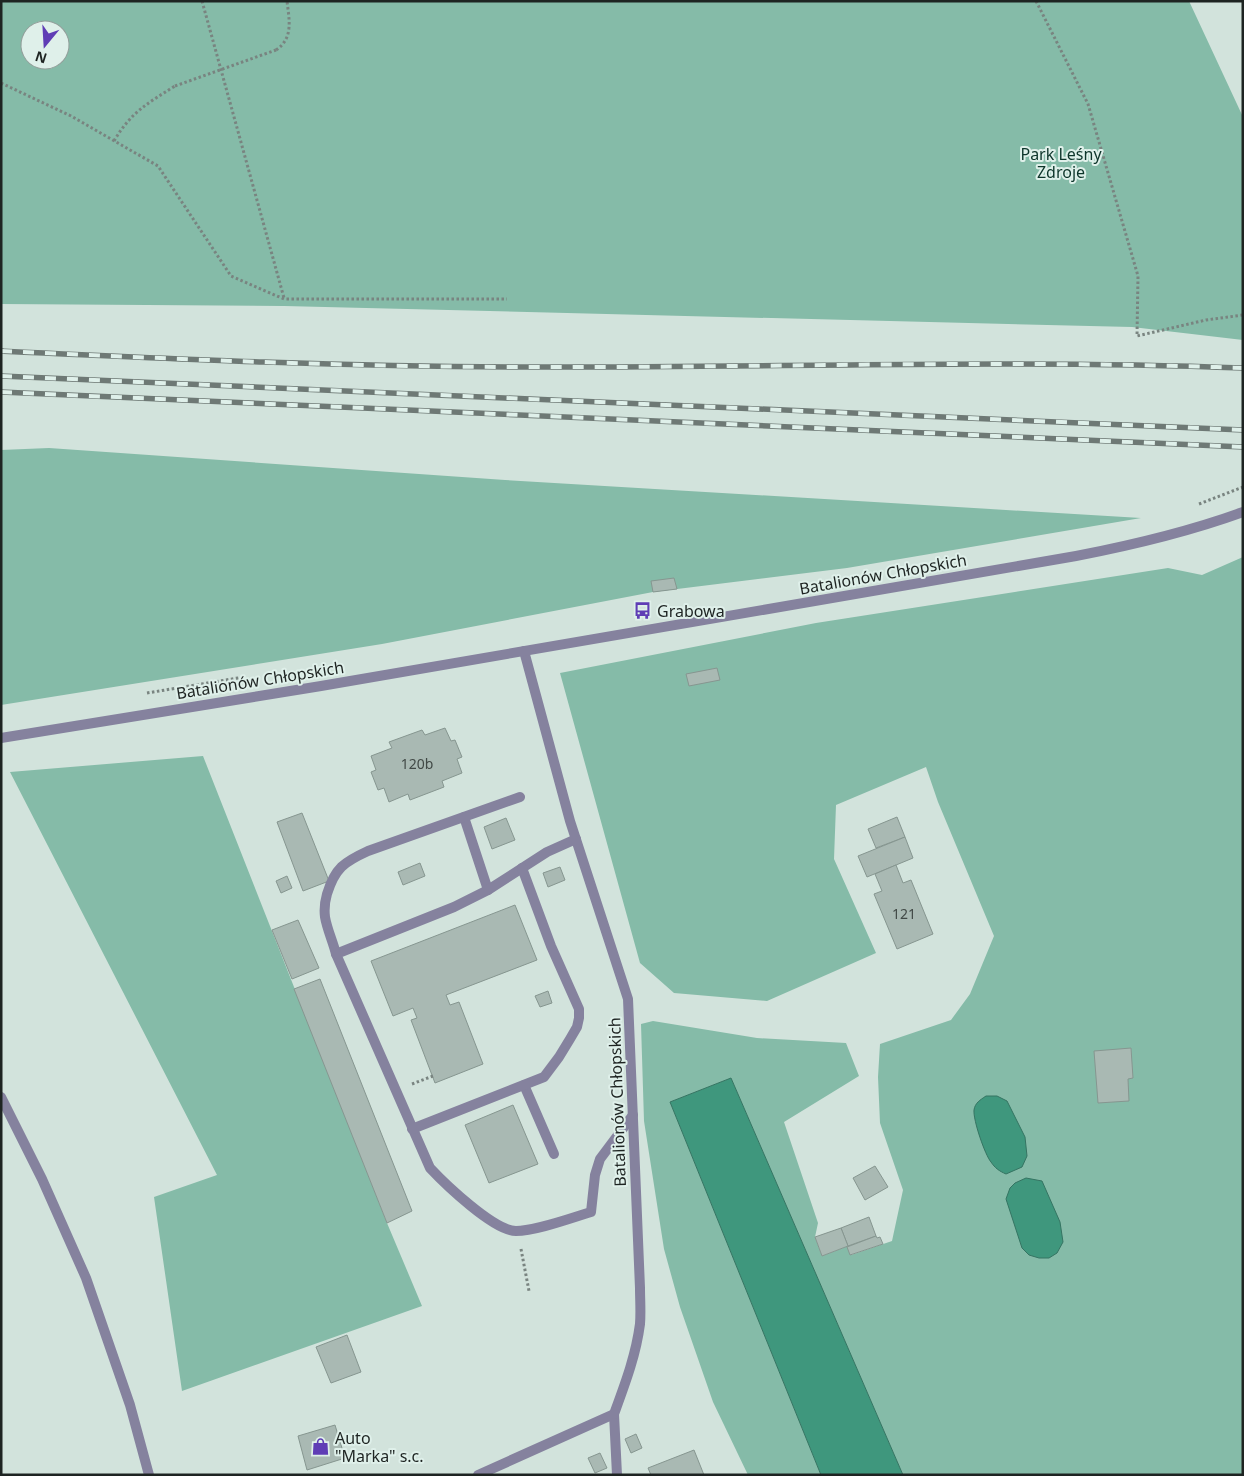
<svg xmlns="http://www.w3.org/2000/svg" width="1244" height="1476" viewBox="0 0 1244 1476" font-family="'Noto Sans',sans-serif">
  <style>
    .green { fill: #85bba8; fill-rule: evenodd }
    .water { fill: #3f977d; stroke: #357462 }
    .building { fill: #a9b9b3; stroke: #869690 }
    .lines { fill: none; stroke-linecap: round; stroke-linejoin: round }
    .path { stroke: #798480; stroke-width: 3; stroke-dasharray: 2.5 2.5; stroke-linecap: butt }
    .service { stroke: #85829e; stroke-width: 10 }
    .minor { stroke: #85829e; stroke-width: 10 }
    .tertiary { stroke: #85829e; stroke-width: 10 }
    .rail-casing { stroke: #6e7975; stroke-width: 5.5 }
    .rail { stroke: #dff0ea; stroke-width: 4; stroke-dasharray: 11; stroke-linecap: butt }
    .path-bridge { stroke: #798480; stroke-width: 3; stroke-dasharray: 2.5 2.5; stroke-linecap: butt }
    .labels { text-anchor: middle; stroke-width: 4; stroke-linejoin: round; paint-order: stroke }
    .number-label { font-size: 14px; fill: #414946 }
    .park-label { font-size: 16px; fill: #0d352a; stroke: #dff0ea }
    .street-label { font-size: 16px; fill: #1e2422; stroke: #dff0ea }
    .poi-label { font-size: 16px; fill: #1e2422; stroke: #dff0ea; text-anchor: start }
  </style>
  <rect width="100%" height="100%" fill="#d2e3dc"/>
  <!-- green -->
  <g class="green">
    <path d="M1 1H1189L1243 117V340L1132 327 284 306 1 304ZM30 30H60V60H30Z"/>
    <polygon points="49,448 505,480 1141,518 847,568 653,592 382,644 1,705 1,450"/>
    <polygon points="1243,557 1243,1475 903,1475 731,1078 670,1102 821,1475 748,1475 713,1402 680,1307 664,1249 644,1121 641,1024 653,1021 757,1038 846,1043 859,1076 784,1122 818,1223 815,1237 822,1256 848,1246 851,1255 892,1241 903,1190 880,1123 878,1077 880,1044 951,1020 970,994 994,936 938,802 926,767 836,805 834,859 876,953 767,1001 674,993 640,963 560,673 816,623 1168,568 1202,575"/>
    <polygon points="203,756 387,1223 422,1306 182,1391 154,1197 217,1175 10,772"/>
  </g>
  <!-- water -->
  <g class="water">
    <polygon points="731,1078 903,1475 821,1475 670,1102"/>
    <path d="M986 1096H997L1007 1101 1025 1137 1027 1156 1022 1167 1006 1174C999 1171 995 1168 991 1162 985 1155 973 1120 974 1110 975 1103 980 1100 986 1096Z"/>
    <polygon points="1026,1178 1042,1181 1060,1222 1063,1242 1057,1253 1049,1258 1039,1258 1029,1255 1022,1248 1006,1199 1010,1188 1015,1183"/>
  </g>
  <!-- building -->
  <g class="building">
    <polygon points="674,578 677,589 653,592 651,581"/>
    <polygon points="717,668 720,680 689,686 686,674"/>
    <polygon points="445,728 451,741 455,740 462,757 457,759 462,773 442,781 444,787 410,800 408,794 389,802 384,788 378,790 371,772 376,770 371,756 392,748 389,742 422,730 425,735"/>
    <polygon points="302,813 329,881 303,891 277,822"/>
    <polygon points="897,817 905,837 876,848 868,829"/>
    <polygon points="506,818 515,840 492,849 484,827"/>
    <polygon points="905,837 913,858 867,877 858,856"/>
    <polygon points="420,863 425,876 403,885 398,872"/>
    <polygon points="896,865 903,883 911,880 933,934 897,949 874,894 882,891 875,874"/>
    <polygon points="560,867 565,880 548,887 543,873"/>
    <polygon points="287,876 292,888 281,893 276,881"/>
    <polygon points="515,905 537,960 446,995 450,1005 459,1002 483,1064 435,1083 411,1020 417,1018 413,1008 393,1016 371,961"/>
    <polygon points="298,920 319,968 292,979 272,930"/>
    <polygon points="320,979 412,1211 387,1223 294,989"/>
    <polygon points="548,991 552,1003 540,1007 535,996"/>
    <polygon points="1131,1048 1133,1078 1128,1079 1129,1101 1098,1103 1094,1051"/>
    <polygon points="513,1105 538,1164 489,1183 465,1125"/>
    <polygon points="875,1166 888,1187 865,1200 853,1178"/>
    <polygon points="869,1217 876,1236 848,1246 841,1228"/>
    <polygon points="841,1228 848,1246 822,1256 815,1237"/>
    <polygon points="876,1236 877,1238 880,1237 883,1244 850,1255 847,1247"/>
    <polygon points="347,1335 361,1372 331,1383 316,1347"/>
    <polygon points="335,1425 345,1458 307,1470 298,1436"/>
    <polygon points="636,1434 642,1448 631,1453 625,1439"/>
    <polygon points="694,1450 704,1475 651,1475 648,1468"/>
    <polygon points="600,1453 607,1468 595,1473 588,1458"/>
  </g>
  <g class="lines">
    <!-- path -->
    <g class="path">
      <polyline points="202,1 284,298"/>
      <polyline points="1036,1 1088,104 1138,276 1137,336 1206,320 1243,315"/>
      <path d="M276 50C294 38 289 19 287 1"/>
      <polyline points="1,83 71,116 158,166 231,276 284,299 507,299"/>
      <path d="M114 141C131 112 148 103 175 86"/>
      <polyline points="1199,504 1243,487"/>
      <polyline points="147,693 244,677"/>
      <polyline points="412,1084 433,1076"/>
      <polyline points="521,1249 529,1291"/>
    </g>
    <!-- service -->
    <g class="service">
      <polyline points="464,817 488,890"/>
      <path d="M576 839 547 852 488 890 454 907 336 954 430 1168C445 1184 494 1231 516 1231 536 1231 571 1218 591 1212L595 1175 600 1159 633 1115"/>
      <path d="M336 954C333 942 327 929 325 917 324 909 325 901 327 894 335 868 344 862 368 851L520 797"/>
      <polyline points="524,1085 554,1154"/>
      <polyline points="1,1097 42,1179 86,1278 130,1405 149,1475"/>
      <polyline points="412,1129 544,1077 559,1057 570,1039 577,1027 579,1018 579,1009 551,946 522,868"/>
      <polyline points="478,1475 614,1414 617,1475"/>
    </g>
    <!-- minor -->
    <path class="minor" d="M524 651 570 821 628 999 640 1288C640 1300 641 1312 640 1324 636 1355 625 1384 614 1414"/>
    <!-- tertiary -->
    <path class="tertiary" d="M1 738 321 686 1076 556C1133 545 1188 532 1243 512"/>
    <defs>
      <g id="rail">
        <path d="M1 351C176 359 350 367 525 367 764 368 1004 359 1243 368"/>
        <polyline points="1,376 1243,430"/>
        <polyline points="1,392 1243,447"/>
      </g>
    </defs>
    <!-- rail casing -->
    <use href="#rail" class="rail-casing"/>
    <!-- rail -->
    <use href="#rail" class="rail"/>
    <!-- path-bridge -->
    <polyline class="path-bridge" points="175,86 276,50"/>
  </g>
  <!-- icons -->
  <defs>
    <symbol id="bus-bare" viewBox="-9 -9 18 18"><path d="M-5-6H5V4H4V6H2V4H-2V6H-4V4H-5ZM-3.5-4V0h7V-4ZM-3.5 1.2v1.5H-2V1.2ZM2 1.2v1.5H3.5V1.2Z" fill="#5f3db5" stroke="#dff0ea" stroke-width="2.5" paint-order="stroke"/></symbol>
    <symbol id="shop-bare" viewBox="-9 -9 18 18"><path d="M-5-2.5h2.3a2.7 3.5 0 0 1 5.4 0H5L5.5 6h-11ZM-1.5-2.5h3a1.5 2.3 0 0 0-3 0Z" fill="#5f3db5" stroke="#dff0ea" stroke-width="2.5" paint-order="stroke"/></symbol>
  </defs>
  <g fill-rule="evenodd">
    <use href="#bus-bare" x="630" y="598" width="25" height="25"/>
    <use href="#shop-bare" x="308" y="1434" width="25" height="25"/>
  </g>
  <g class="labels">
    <!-- number labels -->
    <g class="number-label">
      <text x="417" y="769">120b</text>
      <text x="904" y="919">121</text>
    </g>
    <!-- park labels -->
    <g class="park-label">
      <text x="1061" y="160">Park Leśny<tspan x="1061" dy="18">Zdroje</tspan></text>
    </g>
    <!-- street labels -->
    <g class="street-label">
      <text transform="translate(883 574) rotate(-10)" y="6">Batalionów Chłopskich</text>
      <text transform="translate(260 680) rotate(-9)" y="6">Batalionów Chłopskich</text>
      <text transform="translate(617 1102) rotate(-92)" y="6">Batalionów Chłopskich</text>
    </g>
    <!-- poi labels -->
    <g class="poi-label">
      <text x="657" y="617">Grabowa</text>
      <text x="335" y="1444">Auto<tspan x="335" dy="18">"Marka" s.c.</tspan></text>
    </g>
  </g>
  <!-- border -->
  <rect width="1244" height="1476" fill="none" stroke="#1e2422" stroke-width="5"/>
  <!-- north arrow -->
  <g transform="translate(45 45) rotate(198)"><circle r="24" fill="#dff0ea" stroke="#929e9a"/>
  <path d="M0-4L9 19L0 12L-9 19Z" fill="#5f3db5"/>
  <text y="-8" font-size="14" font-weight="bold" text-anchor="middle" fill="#1e2422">N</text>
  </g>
</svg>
